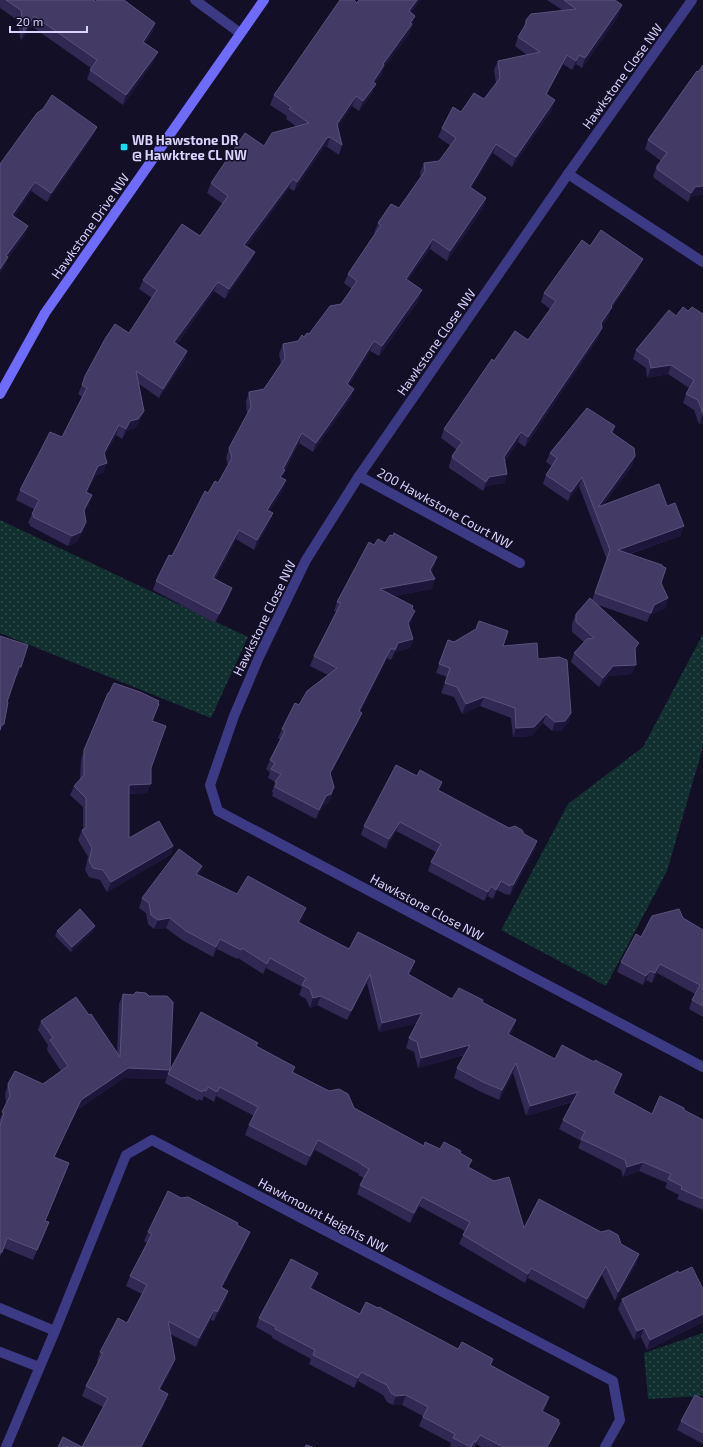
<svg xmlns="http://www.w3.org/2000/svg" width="703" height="1447" viewBox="0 0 703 1447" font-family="'Exo 2',sans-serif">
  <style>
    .park { fill: url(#park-dots) }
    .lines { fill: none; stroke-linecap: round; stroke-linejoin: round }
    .street { stroke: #3d3a85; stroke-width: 10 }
    .secondary { stroke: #6f6bff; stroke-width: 10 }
    .wall { fill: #312854 }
    .shaded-wall { fill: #1d163a }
    .building { fill: #433a66; stroke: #5a527e }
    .poi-dot { fill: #00e5ff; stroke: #130f26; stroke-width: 1.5 }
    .labels { text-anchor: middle; stroke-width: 3; stroke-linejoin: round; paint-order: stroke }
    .street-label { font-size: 13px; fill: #d9d4ff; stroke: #130f26 }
    .poi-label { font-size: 13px; font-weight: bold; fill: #d9d4ff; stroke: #130f26; text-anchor: start }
  </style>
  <defs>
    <pattern id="park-dots" width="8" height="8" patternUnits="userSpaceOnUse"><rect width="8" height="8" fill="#12302f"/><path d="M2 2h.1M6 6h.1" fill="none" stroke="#344d4e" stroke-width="1.8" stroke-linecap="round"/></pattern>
  </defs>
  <rect width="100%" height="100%" fill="#130f26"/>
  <!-- park -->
  <g class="park">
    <polygon points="0,520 248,637 211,718 0,633"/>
    <polygon points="703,634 703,747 667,871 606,986 501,930 568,804 643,747"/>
    <polygon points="703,1333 703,1396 648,1399 644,1353"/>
  </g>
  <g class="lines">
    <!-- street -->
    <g class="street">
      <polyline points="195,0 240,33"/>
      <polyline points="692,0 568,174 359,476 306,560 259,657 234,716 210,785 218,811 703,1067"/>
      <polyline points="568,174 703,262"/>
      <polyline points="359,476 520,563"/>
      <polyline points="0,1308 55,1331"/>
      <polyline points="0,1352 39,1367"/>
      <polyline points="6,1447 55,1331 126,1155 152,1140 613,1381 620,1420 605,1447"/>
    </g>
    <!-- secondary -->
    <polyline class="secondary" points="0,394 45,313 264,0"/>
  </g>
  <!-- wall -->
  <g class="wall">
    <polygon points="0,0 94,0 96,2 155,23 152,33 145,43 154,61 123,105 87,79 91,68 31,26 21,41 17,20 0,8"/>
    <polygon points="359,0 420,0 411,13 415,16 409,34 384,67 381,75 375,83 372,93 359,111 352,106 338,127 342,145 339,155 327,147 324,147 294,191 289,188 247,246 255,252 251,261 225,299 214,291 177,344 187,351 184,361 159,398 139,384 144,411 140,420 135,428 127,431 122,439 116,435 105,455 104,472 95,476 87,492 89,504 84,513 86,522 82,532 77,542 68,546 30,526 30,524 28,523 34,509 16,500 20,490 62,437 82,397 78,394 82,385 129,333 152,298 139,289 143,280 200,236 223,204 207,193 211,183 264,146 297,127 286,119 287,116 270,105 274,95"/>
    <polygon points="547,0 615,0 619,15 582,68 576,64 572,70 563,64 547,94 552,110 512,167 493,153 471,188 486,198 483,208 447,261 430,249 408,280 419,300 379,356 370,351 349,385 351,398 313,452 299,443 285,470 282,478 283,490 269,511 273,513 269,523 254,550 236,539 215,579 232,588 229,597 215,623 153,590 156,581 172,556 208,493 218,483 228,465 226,458 229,448 247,415 246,401 249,392 264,389 281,364 279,354 283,344 298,341 309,334 341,304 352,289 344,283 348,274 375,233 374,233 378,223 399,208 421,177 420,173 424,163 439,161 451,146 438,137 442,128 461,112 484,99 496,83 494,70 498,61 527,55 515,46 518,37 523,29 526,20 562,10"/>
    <polygon points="697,71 691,197 688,202 654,178 653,176 657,166 661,161 645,149 648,140"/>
    <polygon points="97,127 93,136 47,202 31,191 14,217 28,226 24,236 7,260 4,267 0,273 0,164"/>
    <polygon points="590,246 639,268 611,309 609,316 602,326 602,328 598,338 525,447 518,442 505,461 507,474 504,483 486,486 483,491 449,468 449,466 452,456 457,450 441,438 444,429 494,361 528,340 550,309 541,302 544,293"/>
    <polygon points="688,311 703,314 703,423 699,424 694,410 683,403 686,394 689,388 668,374 647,378 646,368 633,359 636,350"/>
    <polygon points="615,426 613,433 635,456 632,466 603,505 667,506 684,526 680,536 630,554 662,566 661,583 668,598 665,608 650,615 647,622 598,605 636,652 635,653 632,674 609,676 599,687 571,662 574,653 584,642 572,632 572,624 576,614 592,600 607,560 579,486 568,501 543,484 546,475 552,466 546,462 550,453"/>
    <polygon points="385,543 437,557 434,566 431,572 432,589 393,596 413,606 412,609 412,620 409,625 413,639 410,648 395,652 391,660 387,658 360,712 362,713 358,722 330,775 334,787 331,797 327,804 323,805 316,819 272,796 273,793 272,792 275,782 268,778 270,772 266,769 270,760 280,739 278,738 282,729 299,705 328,675 310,666 314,656 336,612 334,611 337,602 374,545"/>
    <polygon points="448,640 454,642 503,646 538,659 571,713 568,723 561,731 552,731 543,723 531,736 513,737 511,718 480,706 462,714 454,697 441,693 447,677 436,673"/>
    <polygon points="158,703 159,704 152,721 151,768 147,793 129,794 129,838 173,846 170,855 107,892 100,880 89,877 85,870 88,857 78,840 82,830 83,830 83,807 70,795 74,786 80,779 81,760 84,750"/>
    <polygon points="439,791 509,828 524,834 537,841 534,851 510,895 507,894 507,895 497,890 493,899 488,896 484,901 428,871 431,862 436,852 396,831 386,849 361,835 364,826"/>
    <polygon points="202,866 199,875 237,894 303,917 300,923 349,949 415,961 412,970 409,975 452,999 482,1002 513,1030 510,1035 555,1059 619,1083 614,1093 652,1114 684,1110 703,1120 703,1210 677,1199 679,1195 665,1188 667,1183 639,1171 623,1177 621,1170 578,1148 581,1141 559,1129 563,1120 572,1102 526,1116 513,1073 499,1100 479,1091 454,1078 457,1068 464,1055 418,1068 414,1052 406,1048 409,1038 417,1023 379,1032 367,983 347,1020 317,1005 310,1008 306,999 299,995 302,987 266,968 263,974 238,958 237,959 217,949 213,957 182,940 166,928 154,929 148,924 146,913 139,908 142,898"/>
    <polygon points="683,918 703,930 703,1017 689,1009 692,1000 695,994 657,973 652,983 646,980 643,985 617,972 621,962 641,937"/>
    <polygon points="57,931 93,931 71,952 55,936"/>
    <polygon points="123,994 169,1073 256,1046 295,1067 293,1073 354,1108 424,1146 440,1149 461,1151 460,1154 472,1160 469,1167 524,1228 621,1244 639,1254 636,1264 615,1301 602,1275 584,1309 528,1278 525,1283 459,1244 465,1231 419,1206 410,1223 357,1194 360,1185 364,1178 358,1175 359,1174 315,1150 306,1166 245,1135 249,1125 254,1116 216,1096 214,1102 204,1096 202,1101 199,1099 198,1101 165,1083 166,1079 124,1078 77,1110 54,1157 69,1163 45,1221 45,1232 33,1260 4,1248 0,1257 0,1125 1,1123 0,1122 0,1119 6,1104 5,1094 8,1084 43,1084 61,1071 47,1050 48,1045 38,1030 41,1021 89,1015 117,1053 119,1004"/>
    <polygon points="181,1198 237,1225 246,1242 222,1288 228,1291 225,1301 214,1321 211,1320 196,1347 170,1334 175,1359 172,1368 160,1390 165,1404 142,1447 58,1447 82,1447 103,1407 82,1396 86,1386 98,1362 97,1361 100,1352 127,1323 142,1294 126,1286 130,1276 147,1243 144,1241 148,1232"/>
    <polygon points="315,1283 311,1288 360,1314 458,1349 493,1359 491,1365 549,1397 546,1406 543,1412 560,1423 556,1432 548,1447 481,1447 477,1444 475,1447 450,1447 451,1443 419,1426 423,1416 402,1405 393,1405 387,1402 383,1395 358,1381 354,1388 309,1364 311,1359 272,1338 272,1336 256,1327 259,1318"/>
    <polygon points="703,1289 703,1322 647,1350 641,1337 634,1340 618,1309 622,1299"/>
    <polygon points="703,1399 703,1444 677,1430 681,1421"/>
  </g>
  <!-- shaded-wall -->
  <g class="shaded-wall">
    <polygon points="417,0 420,0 405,21 409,11"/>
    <polygon points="622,5 619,15 582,68 585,58"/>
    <polygon points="34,16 31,26 21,41 24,32"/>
    <polygon points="415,16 409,34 384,67 381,75 369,91 373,82 383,64"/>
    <polygon points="155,23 152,33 139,51 143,42"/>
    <polygon points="158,52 154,61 123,105 126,95"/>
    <polygon points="567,55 563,64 542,103 546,94"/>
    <polygon points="579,55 576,64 572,70 576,61"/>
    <polygon points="376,84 372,93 359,111 363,101"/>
    <polygon points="356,96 352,106 334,133 337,124"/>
    <polygon points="555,100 552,110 512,167 516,157"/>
    <polygon points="97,127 93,136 47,202 51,193"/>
    <polygon points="330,137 327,147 324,147 294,191 297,182 327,138"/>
    <polygon points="496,144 493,153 466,196 470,187"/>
    <polygon points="293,179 289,188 241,254 244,245"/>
    <polygon points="35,182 31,191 9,225 12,215"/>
    <polygon points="703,186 703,195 691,197 688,202 691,193 695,187"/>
    <polygon points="486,198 483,208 447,261 450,251"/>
    <polygon points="28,226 24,236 7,260 4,267 0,273 0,269 6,256"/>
    <polygon points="433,239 430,249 402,288 406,279"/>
    <polygon points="255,252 251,261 225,299 229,289"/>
    <polygon points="643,259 639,268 611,309 609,316 598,332 601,323 611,306"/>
    <polygon points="218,282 214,291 171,352 174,342"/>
    <polygon points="422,290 419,300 379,356 382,346"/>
    <polygon points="602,328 598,338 525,447 528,437"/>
    <polygon points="374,341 370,351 344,393 347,384"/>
    <polygon points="187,351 184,361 159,398 163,389"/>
    <polygon points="671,365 668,374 647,378 651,368"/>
    <polygon points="354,389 351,398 313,452 316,443"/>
    <polygon points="144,411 140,420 135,428 127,431 122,439 126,429 130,421"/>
    <polygon points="703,414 703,423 699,424"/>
    <polygon points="119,425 116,435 101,463 104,453"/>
    <polygon points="521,432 518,442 500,467 504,457"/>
    <polygon points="302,433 299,443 282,475 285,470 281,480 277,487 283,469"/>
    <polygon points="635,456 632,466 597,514 598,507"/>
    <polygon points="107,463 104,472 95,476 83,501 86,492 98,466"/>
    <polygon points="507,474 504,483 486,486 483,491 486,482 489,477"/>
    <polygon points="582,477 579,486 568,501 571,492"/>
    <polygon points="286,480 283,490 264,520 267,510"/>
    <polygon points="92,495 89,504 80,520 84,510"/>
    <polygon points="273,513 269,523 254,550 257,540"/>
    <polygon points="86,522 82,532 77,542 68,546 72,536"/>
    <polygon points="684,526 680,536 614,559 618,550"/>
    <polygon points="239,530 236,539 210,587 213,578"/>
    <polygon points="437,557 434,566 427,579 430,570"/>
    <polygon points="435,579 432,589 377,599 380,589"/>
    <polygon points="232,588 229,597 215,623 219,614"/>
    <polygon points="668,598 665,608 650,615 654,605"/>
    <polygon points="415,611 412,620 405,633 408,623"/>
    <polygon points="413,639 410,648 395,652 391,660 395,650 398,643"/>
    <polygon points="639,643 636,652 631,658 635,648"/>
    <polygon points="391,648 387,658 356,721 359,711"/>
    <polygon points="636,665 632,674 609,676 599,687 603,678 613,666"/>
    <polygon points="19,667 21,667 18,677 15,676"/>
    <polygon points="484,697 480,706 462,714 466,704"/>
    <polygon points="362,713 358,722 326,782 330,773"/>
    <polygon points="571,713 568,723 561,731 552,731 555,722"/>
    <polygon points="546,714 543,723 531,736 513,737 516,728"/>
    <polygon points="4,724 0,733 0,729 1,726"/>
    <polygon points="151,784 147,793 125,794 129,785"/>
    <polygon points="334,787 331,797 327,804 323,805 316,819 319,810 326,796"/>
    <polygon points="400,822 396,831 386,849 389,839"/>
    <polygon points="537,841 534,851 510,895 513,885"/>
    <polygon points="173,846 170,855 107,892 111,882"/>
    <polygon points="202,866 199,875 196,874"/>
    <polygon points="501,881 493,899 496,890"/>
    <polygon points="491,886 488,896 484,901 488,892"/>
    <polygon points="306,908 303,917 294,932 298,922"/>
    <polygon points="170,918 166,928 154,929 158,920"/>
    <polygon points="95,926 93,931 71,952 72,947"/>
    <polygon points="220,939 217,949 213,957 216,947"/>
    <polygon points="270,958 266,968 263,974 267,964"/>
    <polygon points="415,961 412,970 404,984 408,974"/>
    <polygon points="660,964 657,973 652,983 655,973"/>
    <polygon points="650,971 646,980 643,985 646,976"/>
    <polygon points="370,974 367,983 347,1020 351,1011"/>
    <polygon points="321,996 317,1005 310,1008 313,998"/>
    <polygon points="422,1013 419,1023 379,1032 382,1023"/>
    <polygon points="516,1020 513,1030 505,1044 508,1034"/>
    <polygon points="470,1045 466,1054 418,1068 421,1058"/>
    <polygon points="516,1063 513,1073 499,1100 502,1090"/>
    <polygon points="128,1068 170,1070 166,1079 124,1078 77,1110 50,1166 54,1157 81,1100"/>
    <polygon points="622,1074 619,1083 609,1102 613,1093"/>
    <polygon points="220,1087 216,1096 214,1102 217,1092"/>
    <polygon points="578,1092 574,1101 526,1116 530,1106"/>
    <polygon points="318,1140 315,1150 306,1166 310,1156"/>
    <polygon points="643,1162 639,1171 623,1177 627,1167"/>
    <polygon points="69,1163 66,1173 41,1230 45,1221"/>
    <polygon points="422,1197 419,1206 410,1223 414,1213"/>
    <polygon points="250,1232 246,1242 217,1297 221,1287"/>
    <polygon points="639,1254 636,1264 615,1301 618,1292"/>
    <polygon points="606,1266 602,1275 584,1309 587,1299"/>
    <polygon points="531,1268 528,1278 525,1283 528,1274"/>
    <polygon points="318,1273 315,1283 307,1297 310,1288"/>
    <polygon points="228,1291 225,1301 214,1321 217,1312"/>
    <polygon points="214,1310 211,1320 196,1347 199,1338"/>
    <polygon points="703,1314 703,1322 647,1350 650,1340"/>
    <polygon points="644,1328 641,1337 634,1340 637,1331"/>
    <polygon points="175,1359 172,1368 155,1399 159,1389"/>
    <polygon points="361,1372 358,1381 354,1388 358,1378"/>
    <polygon points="168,1394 165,1404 142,1447 141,1447"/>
    <polygon points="406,1395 402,1405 393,1405 396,1396"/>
    <polygon points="549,1397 546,1406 538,1421 542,1411"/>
    <polygon points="560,1423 556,1432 548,1447 547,1447"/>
    <polygon points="480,1435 477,1444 475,1447 474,1447"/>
  </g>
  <!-- building -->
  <g class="building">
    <polygon points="6,0 94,0 96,2 97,0 124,0 155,23 143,42 158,52 126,95 90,70 97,60 34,16 24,32 21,10"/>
    <polygon points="340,0 354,0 357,3 359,0 417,0 409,11 415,16 410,23 412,24 383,64 384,65 373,82 376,84 363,101 356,96 337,124 342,145 330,137 327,138 297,182 293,179 244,245 255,252 229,289 218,282 174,342 187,351 163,389 136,371 144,411 138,419 130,421 126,429 119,425 104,453 107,463 98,466 86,492 92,495 84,510 86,522 81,532 72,536 33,517 34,515 32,514 39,500 20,490 50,432 62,437 87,388 82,385 85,376 105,339 115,324 129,333 157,290 143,280 182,224 200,236 228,196 211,183 245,133 264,146 272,133 309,123 289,109 291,107 274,95"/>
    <polygon points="564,0 615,0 622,5 585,58 579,55 576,61 567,55 546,94 555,100 516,157 496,144 470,187 486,198 450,251 433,239 406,279 422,290 382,346 374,341 347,384 354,389 316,443 302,433 283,469 285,470 280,477 286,480 267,510 273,513 257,540 239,530 213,578 232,588 219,614 156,581 169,555 172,556 205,491 208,493 215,481 218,483 232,458 229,448 251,407 249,392 264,389 285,358 283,344 298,341 302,335 304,337 307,333 309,334 330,306 341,304 357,281 348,274 381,225 378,223 391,204 399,208 425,171 424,163 439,161 456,138 442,128 453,107 461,112 474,93 484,99 500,78 498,61 540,52 518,37 526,24 526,20 531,14 576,9"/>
    <polygon points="703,65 703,186 695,187 691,193 657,169 657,166 667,153 648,140 697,71 698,72"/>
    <polygon points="52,95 97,127 51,193 35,182 12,215 28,226 6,256 8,257 0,269 0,164 37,113 43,109"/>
    <polygon points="601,230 643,259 611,306 612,307 601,323 602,328 528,437 521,432 504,457 507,474 489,477 486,482 453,458 452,456 462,442 444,429 492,359 494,361 515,331 528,340 556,301 544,293 582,240 590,246"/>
    <polygon points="683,307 688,311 692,307 703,314 703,414 698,400 686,394 694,380 671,365 651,368 649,359 636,350 669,310 676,316"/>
    <polygon points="587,408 615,426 611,432 634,448 635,456 598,507 659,484 667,506 675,503 684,526 618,550 662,565 662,566 666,568 661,583 668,598 654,605 651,613 595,593 610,550 582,477 571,492 546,475 557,458 550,453"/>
    <polygon points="394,533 437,557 430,570 435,579 380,589 413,606 412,609 415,611 408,623 413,639 398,643 395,650 391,648 359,711 362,713 330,773 334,787 331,794 326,796 319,810 275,787 277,783 275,782 281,774 271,769 275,763 270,760 285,731 282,729 295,703 299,705 307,691 337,668 314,656 341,603 337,602 369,542 374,545 378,539 385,543 390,535 393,536"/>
    <polygon points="590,598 639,643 635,648 636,665 613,666 603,678 574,653 587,639 594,638 576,622 576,614"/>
    <polygon points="479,621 508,631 503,646 537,643 538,659 559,657 567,660 571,713 565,721 555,722 546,714 534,727 516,728 515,708 484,697 466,704 457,687 445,683 450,668 439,664 448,640 454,642 476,629"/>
    <polygon points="0,636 28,645 21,667 19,667 7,702 8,702 4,724 1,726 0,730"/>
    <polygon points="114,683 140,692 159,701 158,703 159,704 152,721 166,726 151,768 151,784 129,785 129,838 159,821 173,846 111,882 103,870 93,868 89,861 92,848 82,830 86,828 86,798 74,786 84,775 84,750 108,693 109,693"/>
    <polygon points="396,765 417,776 420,770 442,782 438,790 509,828 515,826 522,830 524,834 537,841 513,885 511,884 510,886 501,881 496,890 491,886 488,892 431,862 441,844 400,822 389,839 364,826"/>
    <polygon points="179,849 202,866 196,874 237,894 248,876 306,908 298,922 349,949 358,932 415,961 408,974 452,999 459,988 483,1000 482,1002 516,1020 508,1034 555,1059 562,1045 594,1062 595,1060 622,1074 613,1093 652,1114 660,1096 684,1108 684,1110 703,1120 703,1199 681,1189 682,1186 668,1179 671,1174 643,1162 627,1167 625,1160 581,1139 585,1132 563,1120 578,1092 530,1106 516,1063 502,1090 483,1082 457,1068 470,1045 421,1058 417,1042 409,1038 422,1013 382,1023 370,974 351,1011 321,996 313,998 310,989 302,985 306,978 270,958 267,964 242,948 241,950 220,939 216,947 186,931 170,918 158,920 151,915 149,903 142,898"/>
    <polygon points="80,909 95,926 72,947 57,931"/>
    <polygon points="679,909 683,918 703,930 703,1006 692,1000 700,985 660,964 655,973 650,971 646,976 621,962 636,934 641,937 652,916"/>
    <polygon points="136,992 146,993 149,996 167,996 173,1002 170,1070 128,1068 81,1100 54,1157 69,1163 45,1221 49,1222 37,1250 7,1238 2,1252 0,1253 0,1125 4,1113 2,1112 10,1096 8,1084 15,1071 43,1084 68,1066 50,1040 53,1038 41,1021 76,997 89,1015 91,1014 120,1057 123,994 133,995"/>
    <polygon points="201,1012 258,1043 256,1046 295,1067 292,1072 329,1091 339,1089 348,1094 354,1108 424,1146 425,1142 440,1149 444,1142 461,1151 460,1153 472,1160 468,1167 494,1181 509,1177 524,1228 539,1199 601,1232 609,1230 618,1235 621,1244 639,1254 618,1292 606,1266 587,1299 531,1268 528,1274 463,1235 470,1222 422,1197 414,1213 360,1185 369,1169 362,1165 362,1164 318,1140 310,1156 249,1125 258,1107 220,1087 217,1092 208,1087 206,1091 203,1090 202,1092 168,1074"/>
    <polygon points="168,1191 181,1198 188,1197 238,1223 237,1225 250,1232 221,1287 228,1291 217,1312 214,1310 199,1338 168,1321 175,1359 159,1389 168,1394 141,1447 58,1447 63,1437 82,1447 108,1398 86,1386 103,1353 100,1352 118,1318 127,1323 147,1285 130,1276 152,1234 148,1232"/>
    <polygon points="291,1259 318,1273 310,1288 360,1314 366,1302 378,1308 379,1307 458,1349 462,1342 493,1359 490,1365 549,1397 542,1411 559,1420 558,1422 560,1423 547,1447 503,1447 480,1435 476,1442 474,1441 471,1447 453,1438 455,1434 423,1417 428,1407 406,1395 396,1396 391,1393 387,1385 361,1372 358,1378 313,1355 315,1350 275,1329 276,1327 259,1318"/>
    <polygon points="692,1267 703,1289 703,1314 650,1340 644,1328 637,1331 622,1299 678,1271 679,1273"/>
    <polygon points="695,1395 703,1399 703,1433 681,1421"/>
    <polygon points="306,1445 313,1447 305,1447"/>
  </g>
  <!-- markers -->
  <rect class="poi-dot" x="120" y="143" width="8" height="8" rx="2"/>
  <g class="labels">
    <!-- street labels -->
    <g class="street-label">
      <text transform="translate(622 76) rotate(-54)" y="5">Hawkstone Close NW</text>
      <text transform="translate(90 226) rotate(-55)" y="5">Hawkstone Drive NW</text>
      <text transform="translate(436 342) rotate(-55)" y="5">Hawkstone Close NW</text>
      <text transform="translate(445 508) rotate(29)" y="5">200 Hawkstone Court NW</text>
      <text transform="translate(264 618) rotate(-64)" y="5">Hawkstone Close NW</text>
      <text transform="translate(427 907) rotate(28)" y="5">Hawkstone Close NW</text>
      <text transform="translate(323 1215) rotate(28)" y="5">Hawkmount Heights NW</text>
    </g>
    <!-- poi labels -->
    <g class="poi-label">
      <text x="132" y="145">WB Hawstone DR<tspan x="132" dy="15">@ Hawktree CL NW</tspan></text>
    </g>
  </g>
  <!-- scale -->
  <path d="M10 26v6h77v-6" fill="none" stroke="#d9d4ff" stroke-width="2"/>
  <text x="16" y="26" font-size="12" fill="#d9d4ff" stroke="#130f26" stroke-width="3" paint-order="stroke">20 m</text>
</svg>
